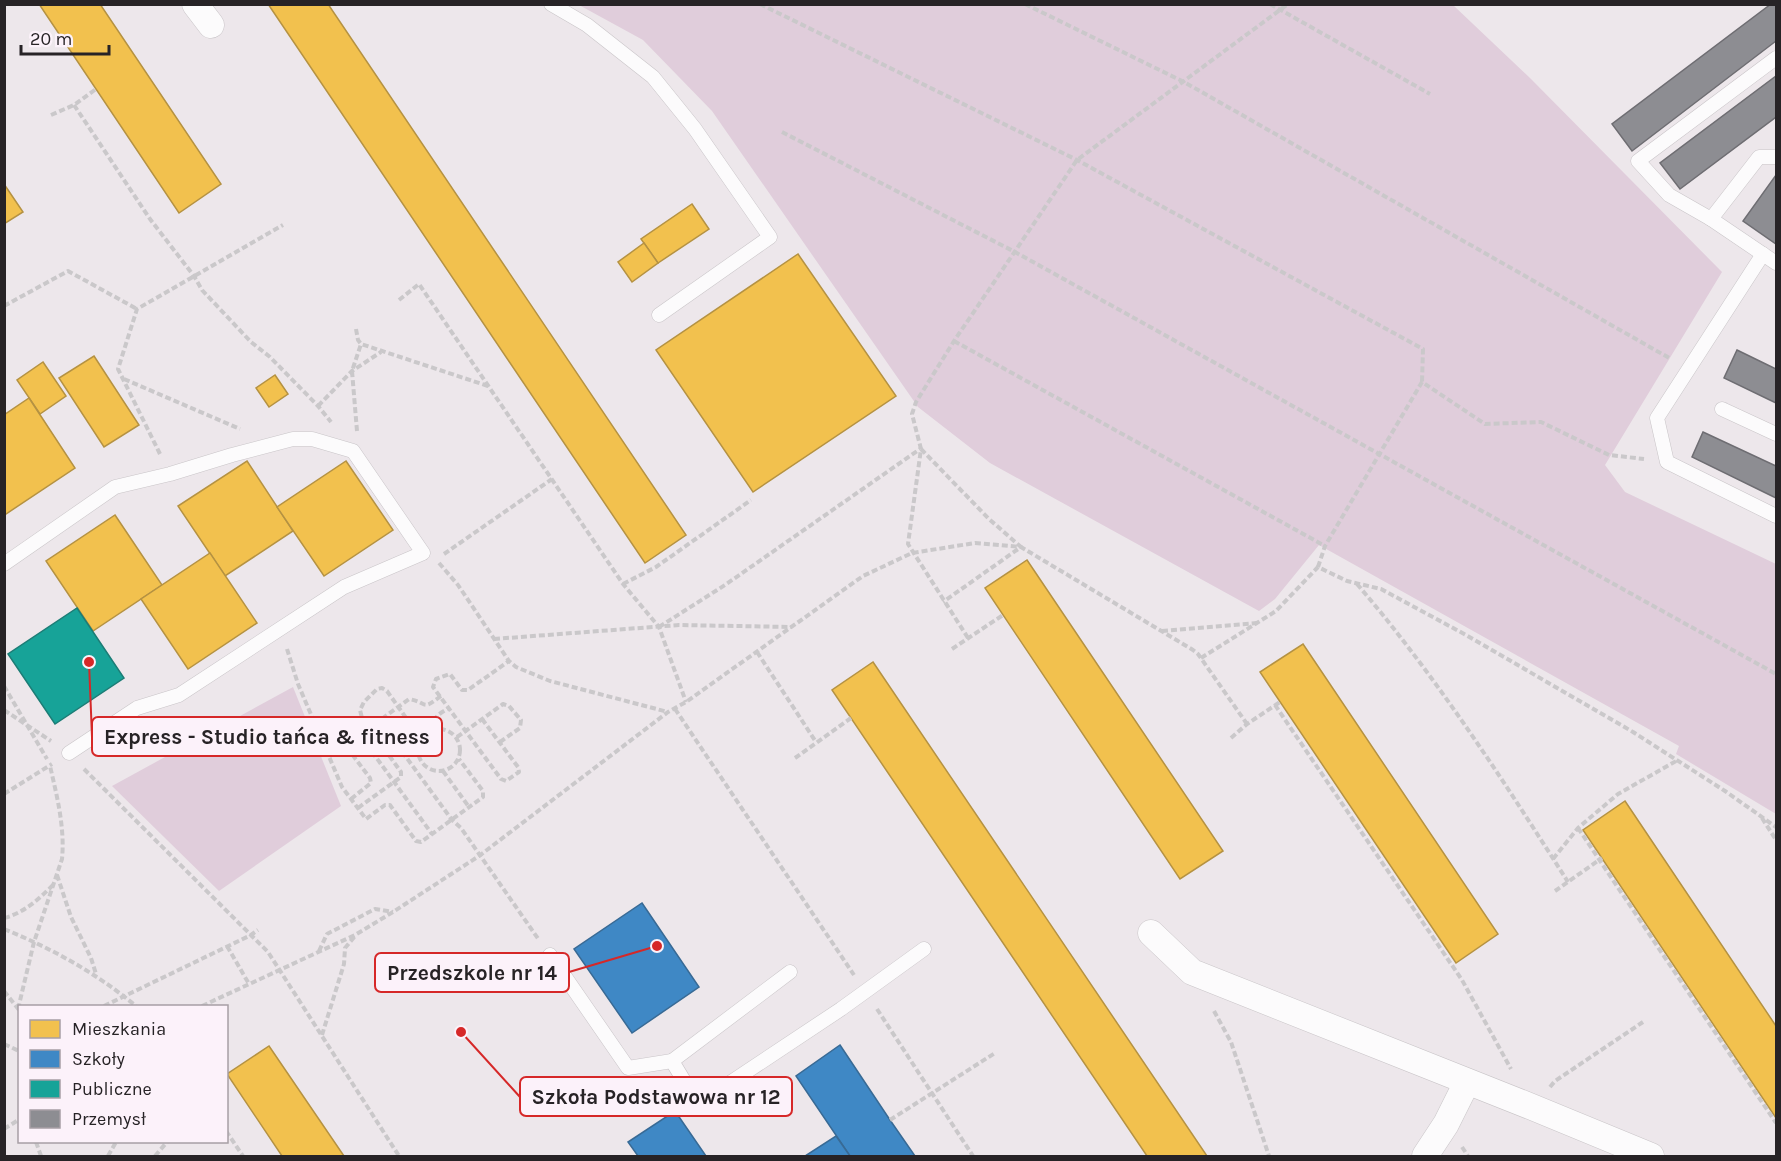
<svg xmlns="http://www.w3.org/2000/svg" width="1781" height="1161" viewBox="0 0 1781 1161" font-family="Karla,sans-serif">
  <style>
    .green { fill: #e0cddb }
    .homes { fill: #f2c14e; stroke: #b59242; stroke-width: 1.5 }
    .schools { fill: #3f88c5; stroke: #386a95; stroke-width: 1.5 }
    .public { fill: #17a398; stroke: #1c7d76; stroke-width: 1.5 }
    .industry { fill: #8d8d92; stroke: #6e6d72; stroke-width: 1.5 }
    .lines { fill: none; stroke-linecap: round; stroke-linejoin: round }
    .lane-casing { stroke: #c9c5c8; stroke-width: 15 }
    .street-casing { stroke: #c9c5c8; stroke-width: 27 }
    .path { stroke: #cac8ca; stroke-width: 4; stroke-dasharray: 6 3; stroke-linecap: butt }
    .lane { stroke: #fcfbfc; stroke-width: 14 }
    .street { stroke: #fcfbfc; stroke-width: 26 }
    .leader { fill: none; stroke: #d62828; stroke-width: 2 }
    .callout-dot { fill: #d62828; stroke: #fcf2fa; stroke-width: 2 }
    .callout { fill: #fcf2fa; stroke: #d62828; stroke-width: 2 }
    .callout-label { font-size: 21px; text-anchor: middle; font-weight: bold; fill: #272326 }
  </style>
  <rect width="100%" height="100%" fill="#ede7eb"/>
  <!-- green -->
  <g class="green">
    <polygon points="579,5 1453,5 1530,78 1722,272 1605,465 1625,492 1776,564 1776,814 1676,754 1679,746 1319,545 1275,599 1259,611 990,463 918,407 712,111 643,40"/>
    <polygon points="293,687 341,806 219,891 112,786"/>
  </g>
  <!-- homes -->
  <g class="homes">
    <polygon points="39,4 100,4 221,184 179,213"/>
    <polygon points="268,4 328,4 686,535 645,563"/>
    <polygon points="4,184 23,212 4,224"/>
    <polygon points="692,204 709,229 658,263 641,239"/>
    <polygon points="644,243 658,263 632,282 618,262"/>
    <polygon points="798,254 896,396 753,492 656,350"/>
    <polygon points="94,356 139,425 104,447 59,378"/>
    <polygon points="43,362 66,396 40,414 17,380"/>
    <polygon points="275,375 288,394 269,407 256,388"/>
    <polygon points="29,398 75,468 6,514 4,512 4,415"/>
    <polygon points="247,461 293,531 225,576 178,506"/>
    <polygon points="346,461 393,530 324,576 277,507"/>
    <polygon points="115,515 162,585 93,631 46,561"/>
    <polygon points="210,553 257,623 188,669 141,599"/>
    <polygon points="1027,560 1223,851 1180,879 985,588"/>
    <polygon points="1303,644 1498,934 1456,963 1260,672"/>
    <polygon points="873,662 1207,1156 1147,1156 832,690"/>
    <polygon points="1625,801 1776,1026 1776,1118 1583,830"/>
    <polygon points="269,1046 344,1156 282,1156 227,1074"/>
  </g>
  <!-- schools -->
  <g class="schools">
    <polygon points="642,903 699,987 632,1033 574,949"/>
    <polygon points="840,1045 890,1120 915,1156 850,1156 796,1076"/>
    <polygon points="675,1111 706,1156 638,1156 628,1142"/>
    <polygon points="836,1136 850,1156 805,1156"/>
  </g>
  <!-- public -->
  <polygon class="public" points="77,608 124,678 55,724 8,654"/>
  <!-- industry -->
  <g class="industry">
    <polygon points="1771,4 1776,4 1776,41 1632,151 1612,124"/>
    <polygon points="1776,76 1776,117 1680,189 1660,163"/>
    <polygon points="1776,175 1776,244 1743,221"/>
    <polygon points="1737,350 1776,369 1776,403 1724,378"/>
    <polygon points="1703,432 1776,466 1776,498 1692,457"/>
  </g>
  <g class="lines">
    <defs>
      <g id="lane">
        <polyline points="551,4 587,25 653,77 695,129 770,237 659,315"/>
        <polyline points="1776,157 1759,157 1711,219 1776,263"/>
        <polyline points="1711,219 1669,195 1638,161 1776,58"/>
        <polyline points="1763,254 1657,418 1667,462 1776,516"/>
        <polyline points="1722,409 1776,434"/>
        <polyline points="4,564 115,487 170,474 232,455 293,439 312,439 353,451 423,553 344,587 179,695 137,708 69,753"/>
        <polyline points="550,955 628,1068 672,1061 698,1104 841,1009 924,949"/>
        <polyline points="672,1061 790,972"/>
      </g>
      <g id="street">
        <polyline points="195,4 211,25"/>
        <polyline points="1151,933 1192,972 1532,1107 1651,1156"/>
        <polyline points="1425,1156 1446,1124 1467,1082"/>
      </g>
    </defs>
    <!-- lane casing -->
    <use href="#lane" class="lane-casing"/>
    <!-- street casing -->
    <use href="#street" class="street-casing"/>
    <!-- path -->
    <g class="path">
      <polyline points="760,4 1077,160 1423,349 1422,382"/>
      <polyline points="1025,4 1184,82 1671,359"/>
      <polyline points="1270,4 1430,94"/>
      <polyline points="74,105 150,219 194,276 202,290 251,342 270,357 318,406 331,422"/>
      <polyline points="51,115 74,105 96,89"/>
      <polyline points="782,132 1015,252 1776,674"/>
      <polyline points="399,300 419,284 623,584 659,627 686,702"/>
      <polyline points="4,306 68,271 137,309"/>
      <polyline points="356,329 358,340 361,344 488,386"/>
      <polyline points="954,341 1325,546"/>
      <polyline points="124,379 240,429"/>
      <polyline points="318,406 352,371 381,352"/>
      <polyline points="357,431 352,371 361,344"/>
      <polyline points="921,449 989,519 1021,547 943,602"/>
      <polyline points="160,454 118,369 137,309 283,225"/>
      <polyline points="444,554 552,479"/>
      <polyline points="439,563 458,585 509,661 516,667 550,681 668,712"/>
      <polyline points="1318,567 1325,546 1422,382 1485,424 1541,422 1609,455 1644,459"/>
      <polyline points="623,584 656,567 751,500"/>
      <path d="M1357 584C1436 676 1503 780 1568 882"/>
      <polyline points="659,627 725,585 920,449"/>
      <polyline points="1162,631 1257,623"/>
      <polyline points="968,638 908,544 921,449 912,414 916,402 954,341 1077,160 1288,4"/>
      <polyline points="494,639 679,625 792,627"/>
      <polyline points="287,649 298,684 342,787 366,819 385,805 390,805 416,841 421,842 483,797 483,791 459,759"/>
      <polyline points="952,649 1003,615"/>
      <polyline points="757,652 816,742"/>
      <polyline points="1201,658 1276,611 1318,567 1347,581 1381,589 1466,635 1633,732 1725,791 1776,827"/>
      <polyline points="4,686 47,759"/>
      <path d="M441 696C421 711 429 703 409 699L383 718 382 724 452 820 461 828 539 940"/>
      <polyline points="1275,705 1462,980 1511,1069"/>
      <polyline points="675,709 854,975"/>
      <polyline points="4,710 51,741"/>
      <polyline points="482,719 518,767 519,772 506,781 501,779 433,687 436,679 450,674 462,690 468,690 509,661"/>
      <circle cx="439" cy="750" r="21"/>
      <path d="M433 730C432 717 439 714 449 708"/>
      <polyline points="457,737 503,704 509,706 521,720 520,728 500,742"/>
      <polyline points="1231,738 1247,724 1280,702"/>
      <polyline points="795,758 851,718"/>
      <polyline points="84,769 268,952 399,1156"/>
      <polyline points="443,771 469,807"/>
      <polyline points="4,794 52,764"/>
      <polyline points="351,799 371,783 370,778 348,749 348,741 354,736 362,738 432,834"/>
      <polyline points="358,808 401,777 401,772 362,718 360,710 364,702 377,689 382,688 387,691 421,739"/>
      <polyline points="1762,818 1776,840"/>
      <polyline points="1578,828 1776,1123"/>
      <polyline points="1553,859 1578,828 1618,794 1678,760"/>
      <polyline points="57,875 71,917 91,958 96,974"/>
      <polyline points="1555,891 1602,858"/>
      <path d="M4 918C24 913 39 899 53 885"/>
      <path d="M4 929C53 949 96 973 136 1006"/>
      <polyline points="227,946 249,984"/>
      <polyline points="319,951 327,934 375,909 393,912"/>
      <polyline points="4,991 19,1010"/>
      <polyline points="104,1006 251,935 258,930"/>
      <polyline points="202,1006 355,935 393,912 479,856 668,712 686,702 863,576 912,553 975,543 1021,547 1193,650 1198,654 1247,724"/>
      <path d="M18 1009 34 942 62 859C65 828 57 796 50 766"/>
      <polyline points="877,1009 973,1156"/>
      <polyline points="1214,1011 1231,1042 1269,1156"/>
      <polyline points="322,1035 344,964 345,948 355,936"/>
      <polyline points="4,1044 19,1051"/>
      <polyline points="1550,1087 1555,1081 1643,1022"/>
      <polyline points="890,1120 995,1053"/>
      <polyline points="4,1129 20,1119"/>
      <polyline points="226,1131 243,1156"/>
      <polyline points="36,1142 41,1156"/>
      <polyline points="1462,1147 1468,1156"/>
      <polyline points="108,1156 116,1142"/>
      <polyline points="155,1156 167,1142"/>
    </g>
    <!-- lane -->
    <use href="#lane" class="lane"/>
    <!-- street -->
    <use href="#street" class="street"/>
  </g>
  <!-- callouts -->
  <path class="leader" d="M89 662L92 737M657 946L569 972M461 1032L520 1097"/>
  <g class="callout-dot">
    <circle cx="89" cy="662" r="6"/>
    <circle cx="657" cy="946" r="6"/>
    <circle cx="461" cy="1032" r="6"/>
  </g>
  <g class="callout">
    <rect x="92" y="717" width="350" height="39" rx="6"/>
    <rect x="375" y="953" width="194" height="39" rx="6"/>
    <rect x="520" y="1077" width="272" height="39" rx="6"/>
  </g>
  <g class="callout-label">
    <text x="267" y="744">Express - Studio tańca &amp; fitness</text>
    <text x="472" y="980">Przedszkole nr 14</text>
    <text x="656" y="1104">Szkoła Podstawowa nr 12</text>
  </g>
  <!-- border -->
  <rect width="1781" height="1161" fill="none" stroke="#272326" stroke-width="12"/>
  <!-- legend -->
  <rect x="18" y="1005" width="210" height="138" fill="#fcf2fa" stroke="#a79fa5" stroke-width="1.5"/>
  <rect x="30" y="1020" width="30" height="18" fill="#f2c14e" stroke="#a79fa5" stroke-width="1.5"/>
  <text x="72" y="1035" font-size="18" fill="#272326">Mieszkania</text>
  <rect x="30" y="1050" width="30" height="18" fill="#3f88c5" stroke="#a79fa5" stroke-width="1.5"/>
  <text x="72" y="1065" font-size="18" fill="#272326">Szkoły</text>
  <rect x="30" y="1080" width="30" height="18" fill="#17a398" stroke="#a79fa5" stroke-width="1.5"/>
  <text x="72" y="1095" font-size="18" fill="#272326">Publiczne</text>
  <rect x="30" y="1110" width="30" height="18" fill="#8d8d92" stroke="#a79fa5" stroke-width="1.5"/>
  <text x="72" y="1125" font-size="18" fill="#272326">Przemysł</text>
  <!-- scale -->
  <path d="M21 45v9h88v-9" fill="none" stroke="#272326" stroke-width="3"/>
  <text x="30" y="45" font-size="18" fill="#272326" stroke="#fcf2fa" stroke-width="4.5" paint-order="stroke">20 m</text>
</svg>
